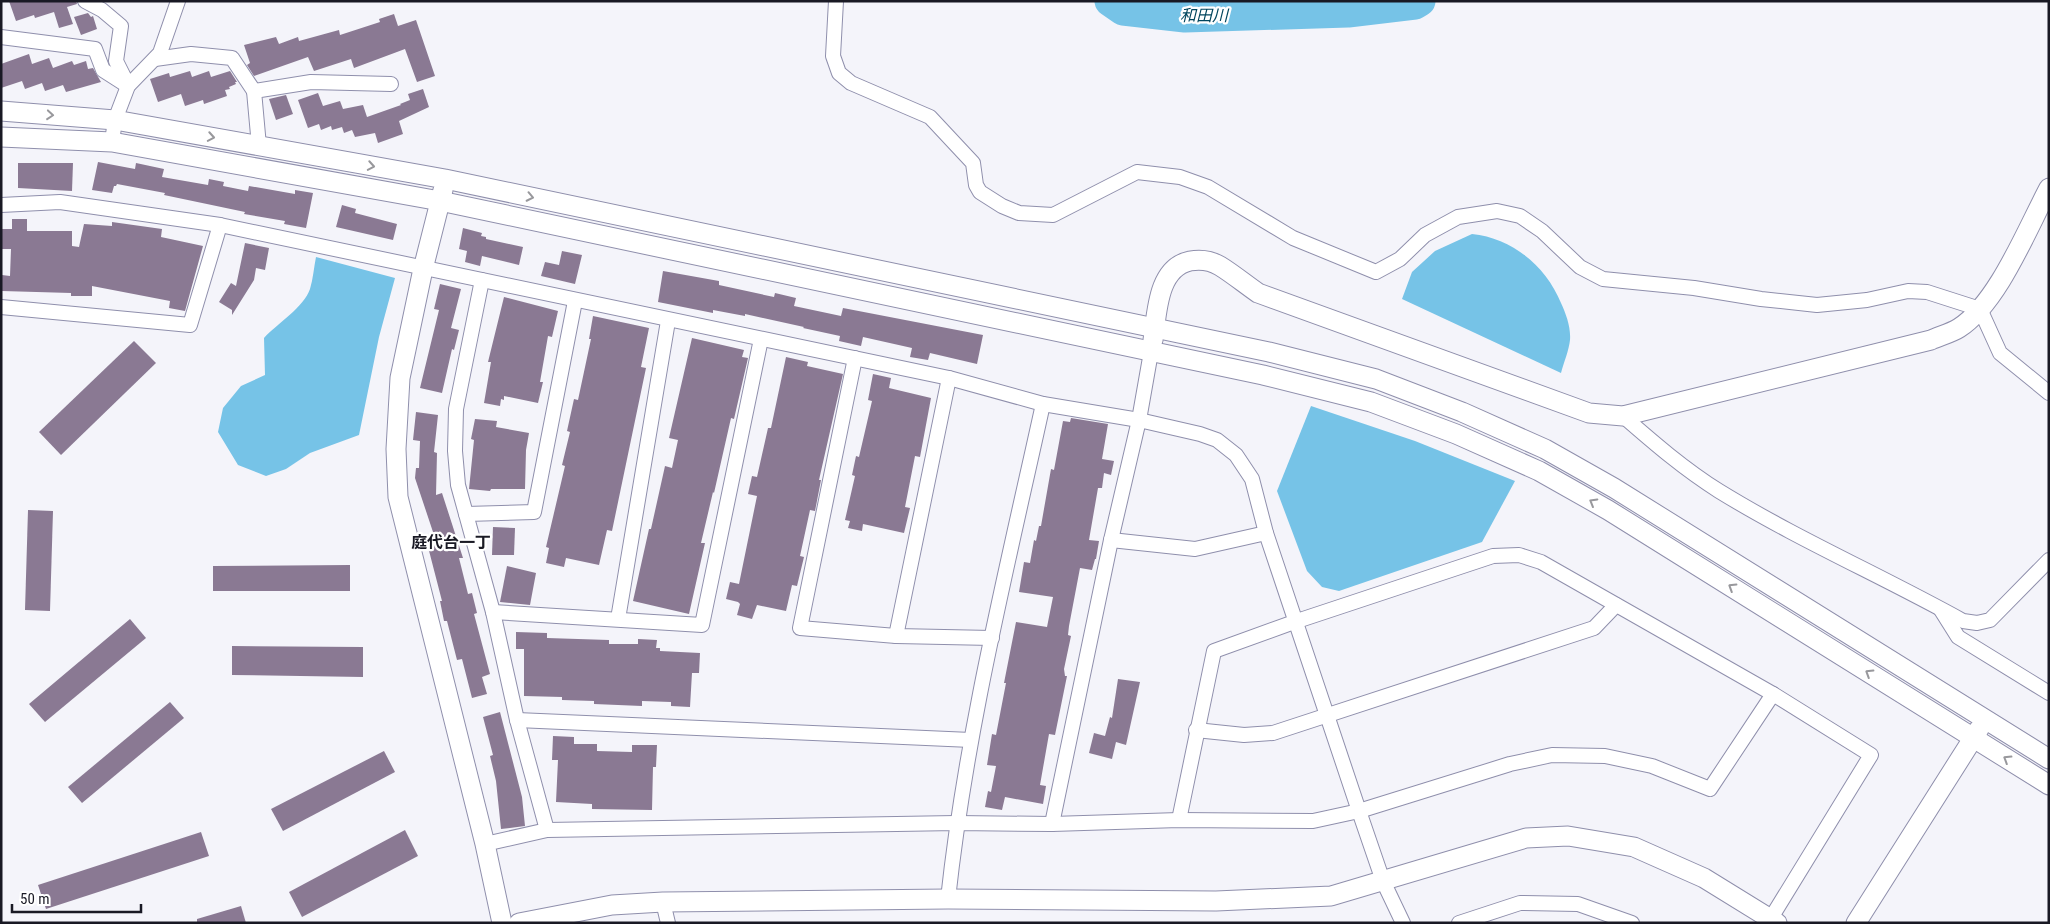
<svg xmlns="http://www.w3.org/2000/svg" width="2050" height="924" viewBox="0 0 2050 924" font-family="'Roboto Condensed','Noto Sans JP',sans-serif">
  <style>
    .water { fill: #76c3e7 }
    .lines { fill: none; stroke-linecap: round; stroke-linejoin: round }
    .river { stroke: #76c3e7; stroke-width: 31 }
    .building { fill: #8a7993 }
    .street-casing { stroke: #8f8fac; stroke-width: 16 }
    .secondary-casing { stroke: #8f8fac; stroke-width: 21 }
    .street { stroke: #fff; stroke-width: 14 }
    .secondary { stroke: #fff; stroke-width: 19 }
    .oneway { stroke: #98989c }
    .labels { text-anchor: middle; stroke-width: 4.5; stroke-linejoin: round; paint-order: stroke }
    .water-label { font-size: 16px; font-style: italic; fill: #00455d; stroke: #fff }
    .neighbourhood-label { font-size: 16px; font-weight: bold; fill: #191924; stroke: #fff }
  </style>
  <rect width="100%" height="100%" fill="#f4f4fa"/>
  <!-- water -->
  <g class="water">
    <path d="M1472 234C1512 238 1546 266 1561 303 1566 314 1571 327 1570 340 1569 350 1564 362 1561 373L1402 299 1412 272 1435 251Z"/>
    <path d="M316 257 395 278 379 337 359 435 310 453 286 469 266 476 238 465 218 432 223 408 241 386 265 375 264 338C277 324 304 307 310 289 313 279 314 267 316 257Z"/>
    <polygon points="1311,406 1415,441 1515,481 1482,542 1339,591 1322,587 1307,571 1277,491"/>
  </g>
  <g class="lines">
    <!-- river -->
    <polyline class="river" points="1110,1 1123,10 1185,17 1348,12 1415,4 1420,1"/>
  </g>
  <!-- building -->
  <g class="building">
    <polygon points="9,1 76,1 77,4 67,7 73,24 59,28 54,12 35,18 34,15 16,21"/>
    <polygon points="88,13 91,17 93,16 97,29 81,35 74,17"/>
    <polygon points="394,14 398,26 416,20 435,76 417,82 405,49 354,68 351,59 314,71 308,57 254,76 247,65 250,63 244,45 276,37 279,44 298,37 299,41 339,30 340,35 380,22 379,19"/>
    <polygon points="29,54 32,64 49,58 53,68 72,61 74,65 86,61 88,69 93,68 101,82 66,92 63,85 45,91 42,83 25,89 22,81 1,88 1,64"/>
    <polygon points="190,71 192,77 209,71 211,77 230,71 237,82 235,82 236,84 229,87 230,89 225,90 227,96 204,104 203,100 185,106 181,94 158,102 150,79 169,73 170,77"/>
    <polygon points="423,89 429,107 399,121 403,134 378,143 375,133 355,137 352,130 344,133 342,127 332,130 331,126 321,130 319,124 308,128 298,100 318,93 323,106 340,101 343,109 363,105 367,117 401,105 400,104 410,100 408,94"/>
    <polygon points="286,95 293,114 276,120 269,99"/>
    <polygon points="98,162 135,169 136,163 164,169 162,177 208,185 209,179 224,182 223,186 248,191 249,186 295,194 295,190 313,193 306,228 284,224 285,221 244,214 245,212 164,195 165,193 117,184 116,186 114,186 112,193 92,190"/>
    <polygon points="18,163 73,163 72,191 18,188"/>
    <polygon points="342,205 356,209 355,213 397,224 393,240 336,227"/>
    <polygon points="12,219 27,219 27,231 72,231 72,246 79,247 84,224 112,226 112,222 162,229 161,237 203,246 185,311 169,308 170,301 92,286 92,296 71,296 71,293 2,291 2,275 10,276 11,249 1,249 1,229 12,229"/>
    <polygon points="463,228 482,233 481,236 486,237 486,239 523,247 519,265 482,256 480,266 465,262 467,251 459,249"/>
    <polygon points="245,243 269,248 265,270 256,268 254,280 232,315 232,310 219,302 231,283 236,286"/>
    <polygon points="562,251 582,255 575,284 541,276 545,262 559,265"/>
    <polygon points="663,271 719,281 719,285 774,297 775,293 796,298 794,306 841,316 843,308 983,335 977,364 930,353 928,360 910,357 912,348 863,337 861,346 839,341 840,336 803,328 804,327 745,314 745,316 713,310 713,313 658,302"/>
    <polygon points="440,284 461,289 451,328 459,330 454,350 452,349 442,393 420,388 439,310 434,309"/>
    <polygon points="504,297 558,311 552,337 548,336 540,382 543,382 538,403 504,396 504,400 501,399 500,406 484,403 491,362 488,362"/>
    <polygon points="593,316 649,328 641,367 646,368 612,531 607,530 599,565 566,558 564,567 546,563 549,548 546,547 565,466 562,465 570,432 567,431 574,399 578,400 591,339 589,339"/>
    <polygon points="692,338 744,350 742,357 748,358 734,419 731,418 714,493 713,492 701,543 705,543 689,614 633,601 649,529 651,529 665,466 672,468 678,440 669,438"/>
    <polygon points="134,341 156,363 61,455 39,432"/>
    <polygon points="786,357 808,362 807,366 843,374 819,480 821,480 815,511 810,510 800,556 804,557 797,586 792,585 786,611 757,605 752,619 737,615 740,604 738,602 726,599 730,582 739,584 757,496 748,494 752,476 757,477 768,428 771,428"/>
    <polygon points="873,374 891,378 889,388 931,398 920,457 915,456 905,507 910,508 904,533 863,524 862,531 848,528 850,521 845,520 855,476 852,475 856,456 859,457 872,401 868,400"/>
    <polygon points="416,412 438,415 434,452 437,453 436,495 442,493 463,558 459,558 468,594 472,593 477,613 474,614 490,674 482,677 487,694 472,698 462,659 457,660 447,621 444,621 440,601 442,601 427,543 436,541 415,478 416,468 419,468 420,441 413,440"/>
    <polygon points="1071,418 1108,424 1102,459 1114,461 1111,475 1104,473 1102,488 1098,488 1089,540 1099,541 1096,559 1095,559 1092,570 1080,568 1069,626 1068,635 1071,636 1064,669 1065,676 1067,676 1055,735 1049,734 1040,785 1046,786 1043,804 1005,797 1002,810 985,807 988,791 991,792 996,766 987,765 992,734 996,735 1006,683 1004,683 1016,622 1047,627 1053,597 1019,592 1024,562 1030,563 1034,540 1036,541 1039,526 1041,526 1051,469 1054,470 1063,421 1070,422"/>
    <polygon points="475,419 497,421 496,427 529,433 526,450 525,489 491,489 490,491 469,489 474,440 471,439"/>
    <polygon points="28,510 53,511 50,611 25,610"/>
    <polygon points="493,527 515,528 514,555 492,555"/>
    <polygon points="350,565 350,591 213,591 213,566"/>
    <polygon points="507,566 536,573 530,605 500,602"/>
    <polygon points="130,619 146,638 45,722 29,704"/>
    <polygon points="516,632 547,633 547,638 609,640 609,644 638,644 638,639 657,640 656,648 660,648 660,651 700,653 699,673 692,673 690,707 671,706 671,702 642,701 642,706 594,704 594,701 562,700 562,697 524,696 524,649 516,649"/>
    <polygon points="232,646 363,647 363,677 232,675"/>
    <polygon points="1118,679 1140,682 1126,745 1116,742 1112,759 1089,753 1094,733 1105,736 1110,717 1112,718"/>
    <polygon points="170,702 184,718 82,803 68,787"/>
    <polygon points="500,712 522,797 525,826 501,829 496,781 490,756 493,755 483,717"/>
    <polygon points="553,736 574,737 574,744 597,744 597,751 632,752 632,745 657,745 656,767 653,767 652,810 592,809 592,804 556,802 558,760 552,760"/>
    <polygon points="384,751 395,772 283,831 271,809"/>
    <polygon points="405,830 418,856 302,917 289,892"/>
    <polygon points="201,832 209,856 46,909 38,885"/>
    <polygon points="241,906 246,923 197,923 197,919"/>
  </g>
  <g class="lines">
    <defs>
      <g id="street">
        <polyline points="85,1 102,10 121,26 116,61 128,85"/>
        <polyline points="836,1 833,56 839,73 851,83 930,117 973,163 976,185 980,192 1002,206 1019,213 1053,215 1137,172 1180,177 1208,187 1293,238 1376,272 1400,259 1425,235 1458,217 1497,211 1520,216 1542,231 1580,267 1603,279 1694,288 1761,299 1817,305 1867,300 1908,291 1927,292 1980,309 2000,353 2049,393"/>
        <polyline points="1,37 95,49 103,70 128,86"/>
        <polyline points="155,59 191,54 232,58 254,91"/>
        <polyline points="112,142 115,120 128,86 160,53 178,1"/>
        <polyline points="259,146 254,91 311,82 391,84"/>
        <polyline points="1,205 60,202 220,225 949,378 1043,404 1139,420 1200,434 1217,440 1236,455 1252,479 1266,533 1359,811 1383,881 1403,923"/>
        <polyline points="482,280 456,409 455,451 458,485 493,612 517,720 547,830"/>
        <polyline points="1,307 190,325 220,225"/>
        <polyline points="855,358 800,628 896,636 992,638"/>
        <path d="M1623 416C1654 443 1684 469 1719 491 1797 539 1882 576 1963 621L1977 623 1990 620 2049 560"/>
        <polyline points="466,514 534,512 575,301"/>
        <polyline points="1111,540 1195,549 1266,533"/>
        <polyline points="1941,610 1958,637 2049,693"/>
        <polyline points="493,612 702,625 761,339"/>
        <polyline points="618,619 668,321"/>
        <polyline points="896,636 949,378"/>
        <polyline points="517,720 971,740"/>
        <polyline points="1196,730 1244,735 1273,733 1594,628 1616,605"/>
        <polyline points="1179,820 1214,651 1297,621 1493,556 1519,555 1541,562 1773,694 1871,755 1768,923"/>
        <polyline points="1052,824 1111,540 1139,420 1151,352"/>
        <polyline points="485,844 547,830 956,823 1052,824 1179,820 1313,821 1359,811 1510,764 1552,755 1605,756 1652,766 1710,789 1773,694"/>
        <path d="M948 899C966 732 1007 568 1043 404"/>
        <polyline points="663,902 668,923"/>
        <polyline points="1459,923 1520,903 1578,904 1632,923"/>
      </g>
      <g id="secondary">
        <polyline points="1,111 115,120 445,179 1269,352 1376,379 1462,412 1545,449 1614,488 2049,759"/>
        <polyline points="1,137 112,142 440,201 1263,375 1371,402 1456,434 1539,471 1608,510 2049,785"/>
        <polyline points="443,190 423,269 400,378 396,449 398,497 485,844 502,923"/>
        <path d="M1153 340C1157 314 1157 268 1190 261 1201 259 1210 260 1220 266 1233 274 1245 284 1258 293L1589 413 1623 416 1931 340C1940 336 1951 333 1959 328 1998 303 2027 229 2049 188"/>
        <polyline points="519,923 612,905 663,902 948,899 1216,901 1331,896 1526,838 1568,836 1634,847 1704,878 1777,923"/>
        <polyline points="1856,923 1979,729"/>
      </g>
    </defs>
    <!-- street casing -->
    <use href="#street" class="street-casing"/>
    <!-- secondary casing -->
    <use href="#secondary" class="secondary-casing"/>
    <!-- street -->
    <use href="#street" class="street"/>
    <!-- secondary -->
    <use href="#secondary" class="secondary"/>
  </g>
  <!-- one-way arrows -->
  <defs><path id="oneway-chevron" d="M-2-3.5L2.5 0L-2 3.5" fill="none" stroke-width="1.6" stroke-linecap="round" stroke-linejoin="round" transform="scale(1.25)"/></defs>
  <g class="oneway">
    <use href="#oneway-chevron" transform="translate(50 115) rotate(5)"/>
    <use href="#oneway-chevron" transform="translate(211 137) rotate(10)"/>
    <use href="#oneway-chevron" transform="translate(371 166) rotate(10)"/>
    <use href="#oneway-chevron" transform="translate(530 197) rotate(12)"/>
    <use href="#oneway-chevron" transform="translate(1593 502) rotate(-150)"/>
    <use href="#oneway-chevron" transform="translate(1732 587) rotate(-148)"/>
    <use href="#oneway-chevron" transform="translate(1869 673) rotate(-148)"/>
    <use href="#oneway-chevron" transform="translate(2007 759) rotate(-148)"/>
  </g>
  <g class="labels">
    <!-- water labels -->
    <g class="water-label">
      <text x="1204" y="21">和田川</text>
    </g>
    <!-- neighbourhood labels -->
    <g class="neighbourhood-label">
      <text x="451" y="548">庭代台一丁</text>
    </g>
  </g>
  <!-- border -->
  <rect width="2050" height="924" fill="none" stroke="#191924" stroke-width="5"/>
  <!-- scale -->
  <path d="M12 904v8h129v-8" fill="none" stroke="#191924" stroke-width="2.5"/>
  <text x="20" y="904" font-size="15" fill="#191924" stroke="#ffffff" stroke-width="4" paint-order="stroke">50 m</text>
</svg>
